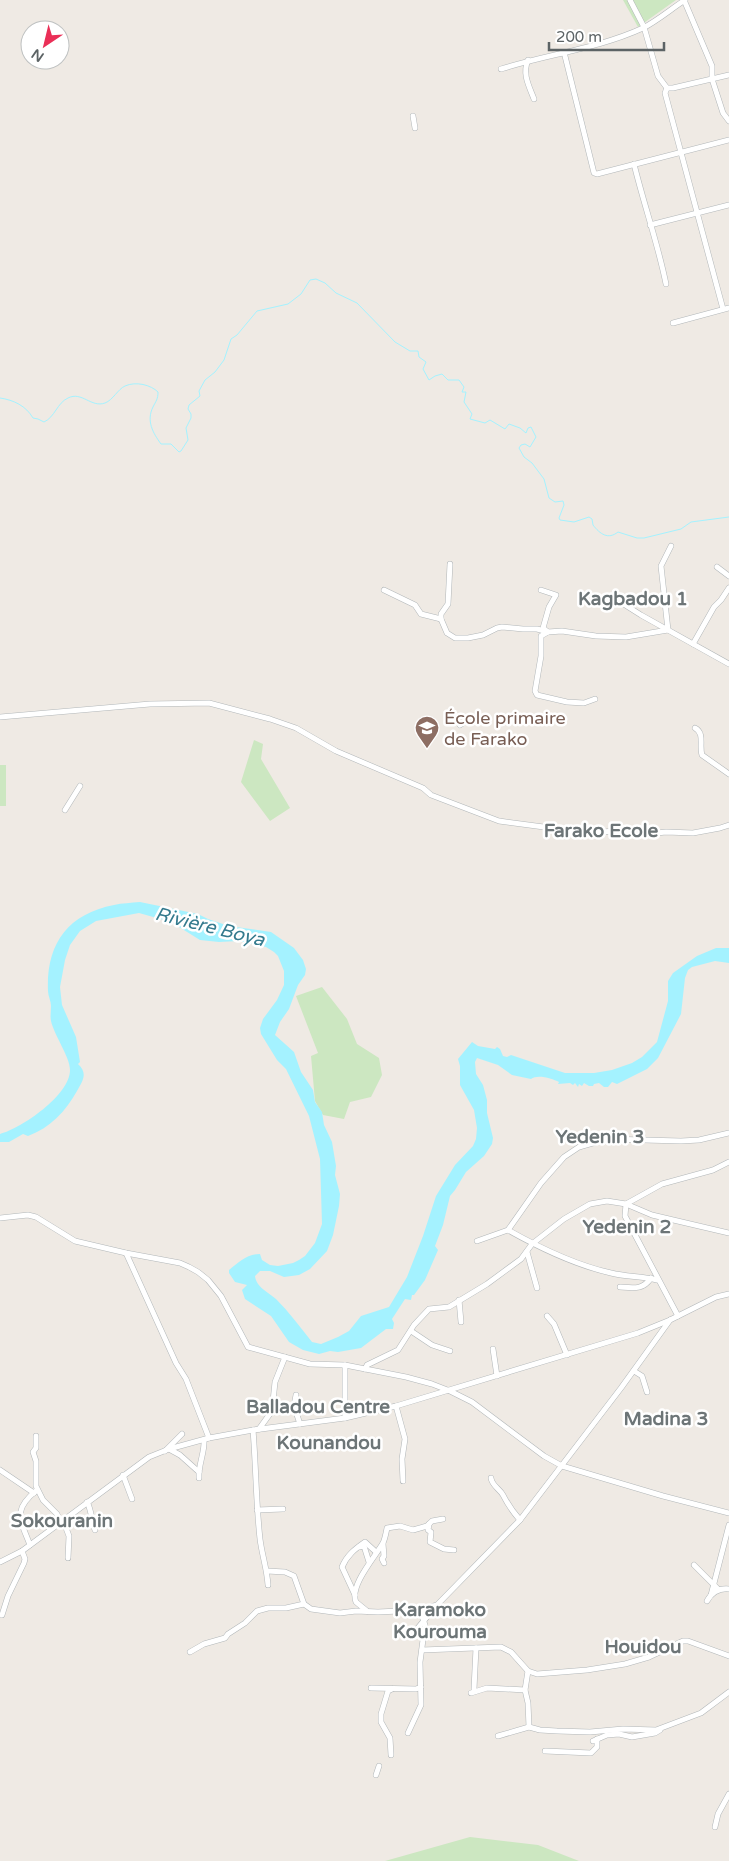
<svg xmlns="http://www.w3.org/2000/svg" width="729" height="1861" viewBox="0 0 729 1861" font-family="'Varela Round',sans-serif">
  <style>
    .green { fill: #cce7c1 }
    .water { fill: #a4f2ff }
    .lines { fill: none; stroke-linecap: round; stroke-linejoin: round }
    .stream { stroke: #a4f2ff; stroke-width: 1 }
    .minor-casing { stroke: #b2b7b9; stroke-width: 6 }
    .minor { stroke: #fff; stroke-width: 5 }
    .labels { text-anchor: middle; stroke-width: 5; stroke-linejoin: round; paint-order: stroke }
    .education-label { font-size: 18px; fill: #785e54; stroke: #fff; text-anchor: start }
    .neighbourhood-label { font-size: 19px; font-weight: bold; fill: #6d7577; stroke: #fff }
    .water-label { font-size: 19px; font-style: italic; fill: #357b8e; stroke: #fff }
  </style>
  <rect width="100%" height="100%" fill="#efeae4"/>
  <!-- green -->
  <g class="green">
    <polygon points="623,0 676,0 638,27"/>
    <polygon points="254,740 263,744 261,759 290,808 270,821 241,782"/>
    <rect x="0" y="765" width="6" height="41"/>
    <polygon points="322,987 347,1019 357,1044 379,1058 382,1075 371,1097 350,1102 344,1119 323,1115 315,1101 311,1056 318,1053 296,996"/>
    <polygon points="470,1837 538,1845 579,1861 385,1861"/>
  </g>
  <!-- water -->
  <path class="water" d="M140 902 198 914 208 919 229 926 271 932 294 948 303 960 306 969 305 975 298 985 289 1009 280 1022 275 1035 294 1052 301 1072 313 1090 315 1102 322 1112 324 1125 332 1142 336 1166 335 1175 340 1194 339 1206 333 1235 327 1251 310 1269 299 1275 284 1277 270 1271H260L255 1276C256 1287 268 1292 276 1299 289 1312 300 1327 312 1342L321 1344 338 1337 349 1331 361 1316 389 1307 407 1277 423 1236 436 1196 455 1165 473 1146 476 1139 477 1128 474 1110 460 1085V1066L458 1059 472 1042 478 1046 495 1049 497 1047 500 1049 503 1056 507 1057 511 1055 565 1073H594L612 1070 632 1063 642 1057 657 1042 668 1001V981L673 973 697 956 716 948H729V963L715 961 692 967 688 970 685 978 681 1014 658 1058 647 1069 617 1084 612 1082 608 1087H604L599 1083 594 1084 593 1086H589L584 1083 582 1086 579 1084 578 1087 575 1083 573 1085 570 1083 558 1084 559 1082C552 1078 537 1074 531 1079L512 1075 498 1065 477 1058 475 1062 476 1074 483 1085 487 1100V1113L493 1138 492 1144 484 1156 466 1172 455 1190 450 1196 443 1225 435 1246 438 1250 425 1280 414 1295H412L411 1300 405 1299 392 1319 394 1323 393 1329H386L361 1348 338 1352 330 1351 319 1354 303 1350 289 1342 271 1316 245 1299 242 1290 247 1285 235 1282 229 1273V1270C239 1262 247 1254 260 1254L262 1260 270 1265 278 1266 293 1263 299 1260 305 1256 315 1243 322 1224 320 1159 309 1116 286 1069 277 1060 261 1034 260 1028 263 1019 277 1000 284 985V971L278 956 274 952 266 947 239 941 219 942 200 940 171 922 139 913 96 921 80 931 70 945 65 960 60 987 62 1005 76 1037 80 1062 78 1064C88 1073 83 1081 77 1091 66 1111 50 1128 28 1136L23 1134 9 1142H0V1134C22 1128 70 1095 70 1070 70 1057 54 1035 51 1021 50 1016 51 1011 51 1006 51 1001 48 996 48 991 46 945 67 914 114 905 122 903 131 903 140 902Z"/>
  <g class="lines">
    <!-- stream -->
    <path class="stream" d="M0 398C14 400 26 406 33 418L38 419 44 422C55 417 57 403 68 398 82 391 91 408 105 403 113 400 118 389 125 386 136 381 151 385 158 392 158 399 156 401 153 407 146 421 153 433 161 444H171L179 452 181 451 188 440 186 428 191 418V414L188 409 189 405 200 396 199 391 205 380 215 372 224 360 231 339 237 335 257 311 288 304 301 294 310 280 316 279 325 283 336 293 357 303 395 342 410 351H418L419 357 426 362 423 369 429 380 435 376 442 374 448 380H459L464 387 462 392H466L464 402 472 414 470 419 485 423 490 420 505 429 509 424 520 428 526 433 528 428 531 427 536 437 530 447 525 444 521 445 519 448 524 457 532 463 544 479 549 498 555 502 563 501 564 505 559 518 560 520 574 522 589 517 592 519 593 525C600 534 608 540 618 532L637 538H644L681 529 691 522 729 517"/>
    <defs>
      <g id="minor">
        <polyline points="630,0 644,27 658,76 667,88 673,88 729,75"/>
        <polyline points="684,0 712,66 712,79 723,113 729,121"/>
        <polyline points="564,52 594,173 597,174 729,140"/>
        <path d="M528 60C522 74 529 86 534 99"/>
        <path d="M501 69C548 54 597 49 643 28 657 21 671 9 685 0"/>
        <polyline points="667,88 665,93 723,309"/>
        <polyline points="413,116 415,128"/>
        <path d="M634 164C644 205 658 244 666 284"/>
        <polyline points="650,225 729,205"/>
        <polyline points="673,323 729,308"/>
        <polyline points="450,564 448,604 441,614 441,619 447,633 455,638 468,638 483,635 497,628 502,627 523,629 537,629 548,632 562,631 596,636 626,637 668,630 661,566 671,546"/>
        <polyline points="717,567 729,576"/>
        <polyline points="384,590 415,605 421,614 441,619"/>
        <polyline points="541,590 556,595 549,607 543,628 548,632 541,636 541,656 535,691 537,695 567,702 584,703 595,699"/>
        <polyline points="622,603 641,615 729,664"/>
        <polyline points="693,644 714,607 721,600 729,588"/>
        <polyline points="0,717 150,704 209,703 270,719 296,728 336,751 423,788 431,795 499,821 589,833 615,831 638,835 666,832 693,833 720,828 729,825"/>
        <polyline points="460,725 463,723"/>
        <path d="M695 728C705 733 699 746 702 755L729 774"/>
        <polyline points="65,810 80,786"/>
        <polyline points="0,1218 28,1215 36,1217 75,1241 126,1253 180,1263 189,1267 198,1272 208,1280 221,1296 248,1347 310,1364 345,1365 406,1377 432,1384 450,1391 472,1402 544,1456 562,1466 663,1496 729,1513"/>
        <polyline points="477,1241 508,1230"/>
        <polyline points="527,1252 537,1288"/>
        <polyline points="126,1253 176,1363 186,1379 209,1438"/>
        <path d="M657 1280C642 1276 627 1277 611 1273 575 1265 540 1248 508 1230L541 1183 564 1157 579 1147 607 1139 681 1141 699 1140 729 1133"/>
        <path d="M620 1287C634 1288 643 1290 651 1278"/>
        <polyline points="459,1300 461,1322"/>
        <polyline points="547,1316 554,1324 567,1355"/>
        <polyline points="678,1316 625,1216 626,1204 662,1184 713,1170 729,1162"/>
        <polyline points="411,1331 432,1345 450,1351"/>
        <polyline points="493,1349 497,1376"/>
        <polyline points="345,1365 345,1418"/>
        <polyline points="365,1369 367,1365 398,1350 414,1325 429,1309 449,1307 487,1284 521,1259 532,1244 564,1219 590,1204 607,1201 626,1204 652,1215 729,1233"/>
        <polyline points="634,1371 642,1376 647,1392"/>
        <polyline points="296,1395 294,1406 300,1424"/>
        <polyline points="396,1406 405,1439 402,1459 403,1481"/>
        <polyline points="259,1429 272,1411 275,1382 285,1357"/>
        <path d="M253 1430C256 1466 256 1503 260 1539 262 1555 267 1569 268 1585"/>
        <polyline points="36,1436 36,1448 33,1452 36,1461 36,1486 43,1500 57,1514 60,1522 66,1528 69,1536 68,1558"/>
        <polyline points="169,1449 180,1455 199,1472"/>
        <polyline points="165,1451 182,1434"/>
        <polyline points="0,1470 34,1493"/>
        <polyline points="123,1475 132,1499"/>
        <path d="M199 1478C198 1465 205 1452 204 1440"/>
        <path d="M491 1478C492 1486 500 1489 503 1495 508 1505 513 1512 520 1520"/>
        <path d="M87 1502C92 1511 91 1520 95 1530"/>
        <polyline points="257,1510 283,1509"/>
        <polyline points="429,1524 428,1530 431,1532 430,1542 444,1549 454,1550"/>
        <polyline points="383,1544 384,1556 382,1559 384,1563"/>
        <path d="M30 1545C20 1519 12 1510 37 1490"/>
        <polyline points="359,1547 364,1546 369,1562"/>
        <polyline points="0,1562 22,1551 149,1457 169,1449 209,1438 253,1430 345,1418 396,1406 638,1333 670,1320 716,1297 729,1294"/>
        <polyline points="694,1565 718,1589"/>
        <polyline points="267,1571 285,1572 294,1576 304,1604 311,1609 340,1613 356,1611 378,1612 420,1610 437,1605 520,1520 621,1388 670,1320"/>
        <path d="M355 1595 342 1567C347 1555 355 1549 365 1542L376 1552"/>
        <polyline points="711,1595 729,1525"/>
        <path d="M707 1601C712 1592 719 1588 729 1589"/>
        <path d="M367 1611 356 1602C349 1586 375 1557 383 1543 385 1539 386 1533 387 1528L400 1526 413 1530 427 1526 432 1521 443 1519"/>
        <polyline points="2,1615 8,1596 24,1563 25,1559 22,1551"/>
        <polyline points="417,1629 436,1606"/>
        <polyline points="422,1650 501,1647 511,1652 528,1671 537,1674 587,1670 625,1664 649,1657 683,1641 688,1641 729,1656"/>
        <polyline points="190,1652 204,1644 225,1638 228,1634 245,1623 257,1611 268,1608 286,1608 304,1604"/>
        <polyline points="528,1671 525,1690 528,1703 529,1727"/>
        <polyline points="371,1688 416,1689 421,1687"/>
        <polyline points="474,1689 476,1648"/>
        <polyline points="471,1693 487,1688 525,1690"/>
        <polyline points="408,1733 421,1705 420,1662 425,1625 420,1610"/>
        <polyline points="498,1736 529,1727 540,1730 557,1731 590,1732 623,1729 656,1730 701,1713 729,1692"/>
        <polyline points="593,1741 607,1735 619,1734 632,1737 655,1733 660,1730"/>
        <polyline points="545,1751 591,1753 597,1747 597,1739"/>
        <polyline points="391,1755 390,1738 381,1722 381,1714 388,1691 392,1689"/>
        <polyline points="376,1775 379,1766"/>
        <polyline points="715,1827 718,1814 729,1794"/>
      </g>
    </defs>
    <!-- minor casing -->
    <use href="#minor" class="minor-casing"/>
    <!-- minor -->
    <use href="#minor" class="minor"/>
  </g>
  <!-- icons -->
  <defs>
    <symbol id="school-pin" viewBox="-11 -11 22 30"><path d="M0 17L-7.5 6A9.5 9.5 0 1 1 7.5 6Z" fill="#8d6e63" stroke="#fff"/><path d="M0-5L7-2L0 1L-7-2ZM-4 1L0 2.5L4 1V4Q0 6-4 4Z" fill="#fff"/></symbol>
  </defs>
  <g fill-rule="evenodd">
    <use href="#school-pin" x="413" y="714" width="28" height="38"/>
  </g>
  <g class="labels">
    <!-- education labels -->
    <g class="education-label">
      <text x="444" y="724">École primaire<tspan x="444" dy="21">de Farako</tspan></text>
    </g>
    <!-- neighbourhood labels -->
    <g class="neighbourhood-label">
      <text x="633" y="605">Kagbadou 1</text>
      <text x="601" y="837">Farako Ecole</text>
      <text x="600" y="1143">Yedenin 3</text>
      <text x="627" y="1233">Yedenin 2</text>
      <text x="318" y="1413">Balladou Centre</text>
      <text x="666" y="1425">Madina 3</text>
      <text x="329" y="1449">Kounandou</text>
      <text x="62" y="1527">Sokouranin</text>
      <text x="440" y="1616">Karamoko<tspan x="440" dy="22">Kourouma</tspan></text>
      <text x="643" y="1653">Houidou</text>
    </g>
    <!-- water labels -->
    <g class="water-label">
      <text transform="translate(210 926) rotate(14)" y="7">Rivière Boya</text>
    </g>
  </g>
  <!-- north arrow -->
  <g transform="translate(45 45) rotate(215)"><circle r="24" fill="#ffffff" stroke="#bec1c1"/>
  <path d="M0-4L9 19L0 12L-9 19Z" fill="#ea2f57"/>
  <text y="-8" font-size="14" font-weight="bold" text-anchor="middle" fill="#5c6365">N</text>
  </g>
  <!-- scale -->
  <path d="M549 42v8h115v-8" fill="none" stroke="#5c6365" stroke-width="2.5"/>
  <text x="556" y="42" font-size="15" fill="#5c6365" stroke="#ffffff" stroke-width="4" paint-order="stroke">200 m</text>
</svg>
